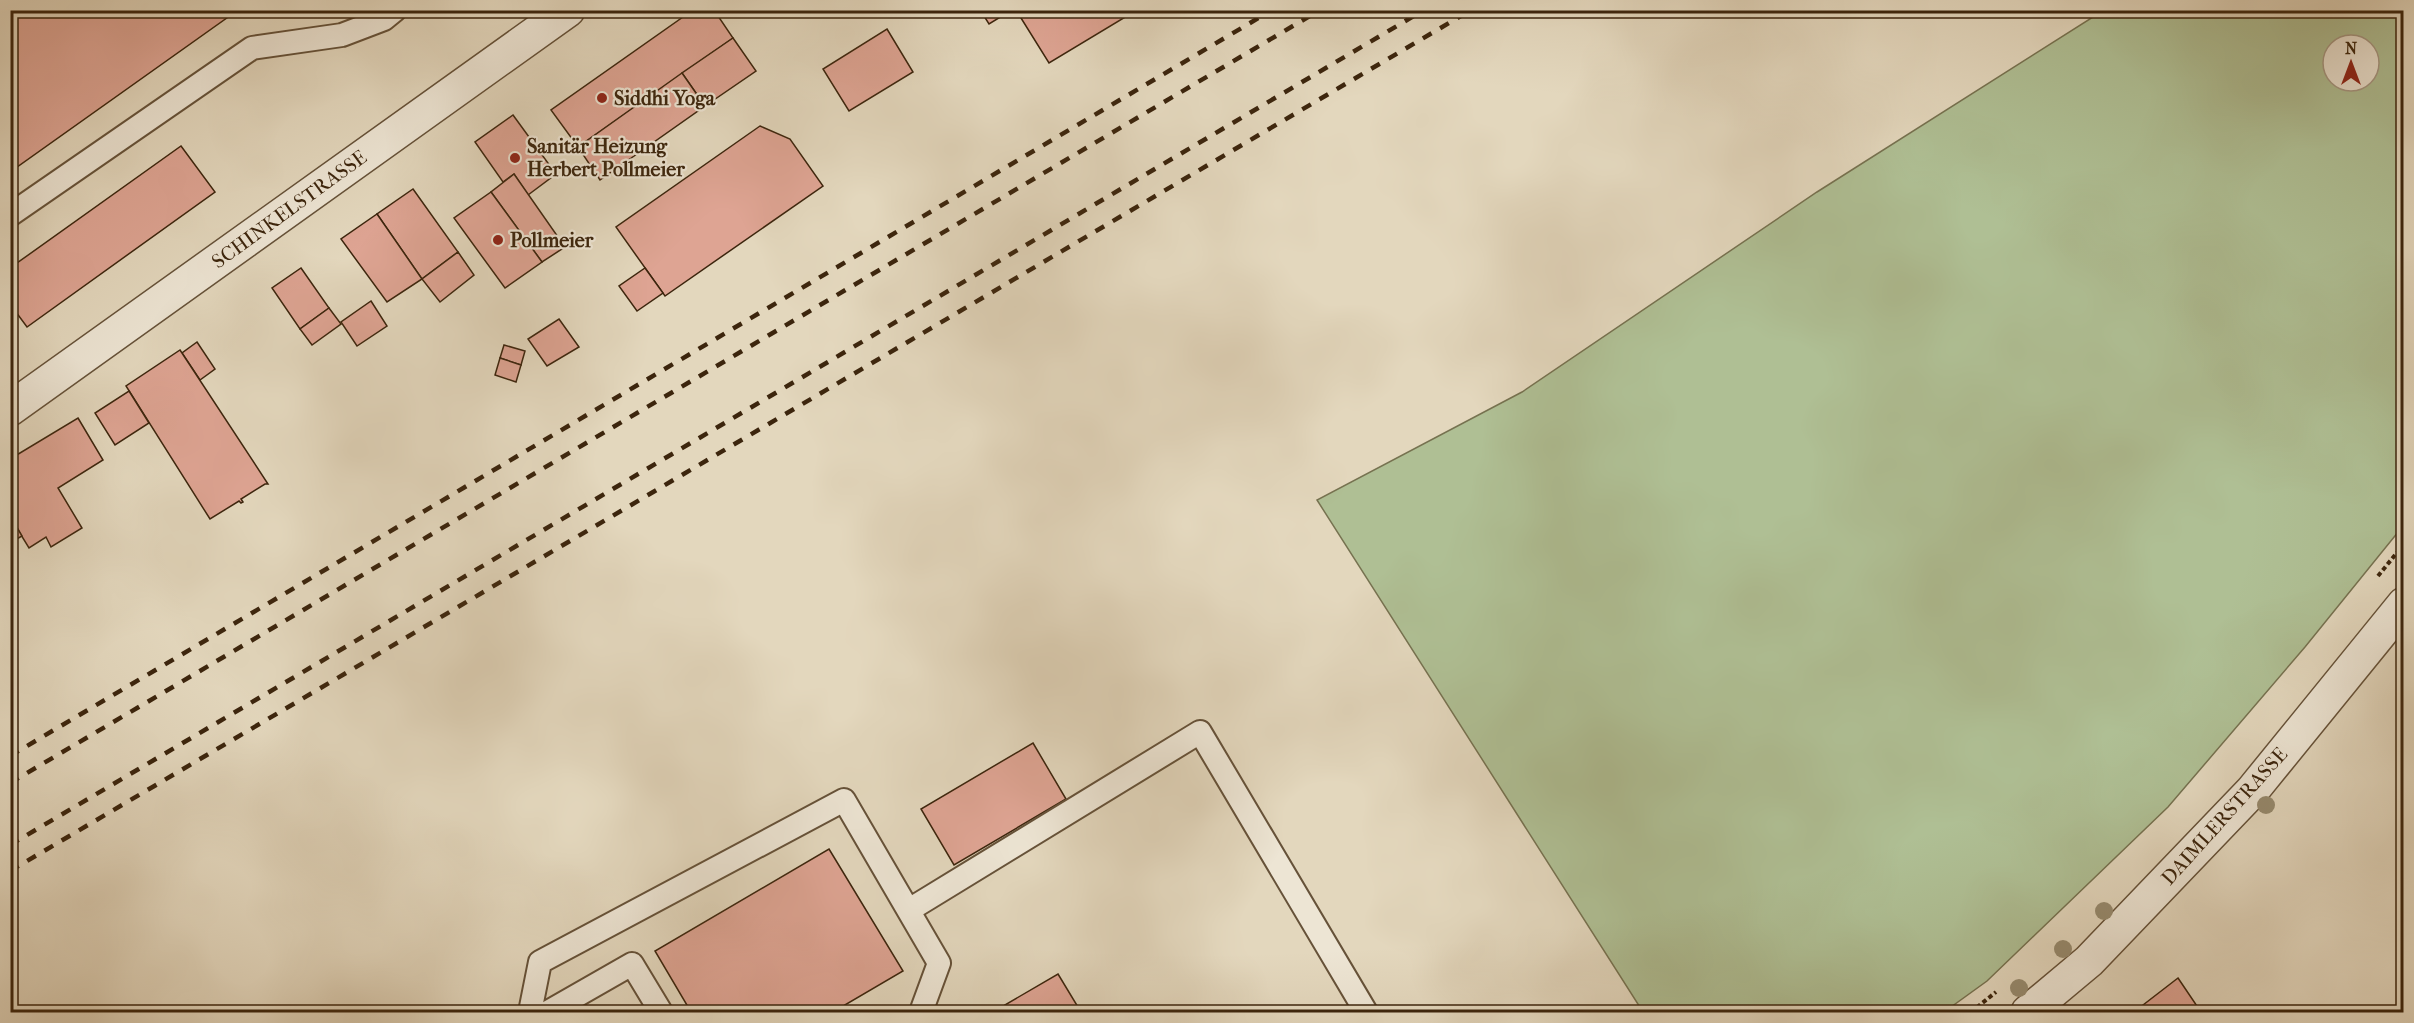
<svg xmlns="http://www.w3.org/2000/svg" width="2414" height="1023" viewBox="0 0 2414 1023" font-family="'IM FELL French Canon',serif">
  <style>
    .green { fill: #afbf94; stroke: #767250; stroke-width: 1.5; fill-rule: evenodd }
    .building { fill: #dea493; stroke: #3c250d; stroke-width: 1.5 }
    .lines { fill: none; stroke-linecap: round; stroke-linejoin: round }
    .service-casing { stroke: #665239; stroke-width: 26 }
    .minor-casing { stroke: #665239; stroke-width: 36 }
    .tertiary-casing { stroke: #665239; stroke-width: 36 }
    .path { stroke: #3c250d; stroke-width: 4; stroke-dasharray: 4.5 3; stroke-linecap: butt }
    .service { stroke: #ede5d4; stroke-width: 22 }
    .minor { stroke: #ede5d4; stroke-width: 33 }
    .tertiary { stroke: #ede5d4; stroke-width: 33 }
    .rail { stroke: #3c250d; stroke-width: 4.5; stroke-dasharray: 10 10; stroke-linecap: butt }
    .tree { fill: #978b6f }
    .poi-dot { fill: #8f2418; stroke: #ede5d4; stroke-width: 2 }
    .labels { text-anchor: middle; stroke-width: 4.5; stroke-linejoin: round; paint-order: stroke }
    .poi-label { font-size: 20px; font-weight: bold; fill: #3c250d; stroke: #ede5d4; text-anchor: start }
    .street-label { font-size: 20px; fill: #3c250d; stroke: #ede5d4 }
  </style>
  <rect width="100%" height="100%" fill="#e3d7bd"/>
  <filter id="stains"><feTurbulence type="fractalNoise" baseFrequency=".00333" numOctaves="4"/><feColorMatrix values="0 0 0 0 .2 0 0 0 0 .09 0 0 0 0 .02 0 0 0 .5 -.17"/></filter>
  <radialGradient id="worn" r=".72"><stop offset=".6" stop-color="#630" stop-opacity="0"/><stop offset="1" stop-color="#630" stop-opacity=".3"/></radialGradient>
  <!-- green -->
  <path class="green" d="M2104 10 2403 11V526L2305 647 2168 807 1987 981 1944 1012H1643L1317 500 1522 392 1817 192ZM2333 45H2369V81H2333Z"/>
  <!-- building -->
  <g class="building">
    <polygon points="10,10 238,10 10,172"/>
    <polygon points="693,10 714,10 733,38 578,147 551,110"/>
    <polygon points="994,10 1012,10 989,24 984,16"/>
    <polygon points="1016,10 1137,10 1049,63"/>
    <polygon points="887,29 913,72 849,111 823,69"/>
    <polygon points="733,38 756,71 705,106 682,73"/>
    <polygon points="682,73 705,106 600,180 578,147"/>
    <polygon points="513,115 556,174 528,195 514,174 503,182 475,142"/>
    <polygon points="760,126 790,139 823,186 665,296 616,227"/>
    <polygon points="181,146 215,192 27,327 10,304 10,268"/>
    <polygon points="514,174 565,247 542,262 491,192"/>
    <polygon points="413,189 458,252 422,279 377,214"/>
    <polygon points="491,192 542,262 505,288 454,218"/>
    <polygon points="377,214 422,279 387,302 341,239"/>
    <polygon points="458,252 474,275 440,302 422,279"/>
    <polygon points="301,268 329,308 300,329 272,288"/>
    <polygon points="645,268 663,293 637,311 619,286"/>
    <polygon points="371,301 387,326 357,346 341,322"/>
    <polygon points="329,308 341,324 312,345 300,329"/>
    <polygon points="559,319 579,347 547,366 528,339"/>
    <polygon points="197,342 215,369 200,380 182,353"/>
    <polygon points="504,345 525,351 521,365 500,358"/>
    <polygon points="180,350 268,484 265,484 241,499 243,502 241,503 239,501 210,519 126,386"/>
    <polygon points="500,358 521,365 516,382 495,375"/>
    <polygon points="129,391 149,423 115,445 95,413"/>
    <polygon points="78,418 103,460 58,488 82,528 51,547 46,537 29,548 10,517 10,459"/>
    <polygon points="11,517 22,536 10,543 10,517"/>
    <polygon points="1033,743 1066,799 954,865 921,809"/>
    <polygon points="829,849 903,971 833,1012 691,1012 655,951"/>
    <polygon points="1058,974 1081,1012 1000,1012 998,1009"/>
    <polygon points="2178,978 2201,1012 2134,1012"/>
  </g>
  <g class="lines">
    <defs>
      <g id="service">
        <polyline points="10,215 252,48 342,35 384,19 395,10"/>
        <polyline points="909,910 1200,732 1366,1012"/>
        <polyline points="530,1012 540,962 844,800 939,963 921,1012"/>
        <polyline points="548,1012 632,964 661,1012"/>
      </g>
      <polyline id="minor" points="2028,1012 2089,961 2252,791 2404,604"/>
      <polyline id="tertiary" points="10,409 568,10"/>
    </defs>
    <!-- service casing -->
    <use href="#service" class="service-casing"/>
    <!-- minor casing -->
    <use href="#minor" class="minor-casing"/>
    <!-- tertiary casing -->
    <use href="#tertiary" class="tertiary-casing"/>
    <!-- path -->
    <g class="path">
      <polyline points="2378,576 2404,544"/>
      <polyline points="1971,1012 1996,992"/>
    </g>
    <!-- service -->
    <use href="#service" class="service"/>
    <!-- minor -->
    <use href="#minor" class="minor"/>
    <!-- tertiary -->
    <use href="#tertiary" class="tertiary"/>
    <!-- rail -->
    <g class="rail">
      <polyline points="10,756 1272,10"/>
      <polyline points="10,783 1320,10"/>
      <polyline points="10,845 1424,10"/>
      <polyline points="10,871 1471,10"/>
    </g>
  </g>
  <!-- trees -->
  <g class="tree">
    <circle cx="2266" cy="805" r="9"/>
    <circle cx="2104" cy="911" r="9"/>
    <circle cx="2063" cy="949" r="9"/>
    <circle cx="2019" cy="988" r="9"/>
  </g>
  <!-- markers -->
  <g class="poi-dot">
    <circle cx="602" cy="98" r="6"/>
    <circle cx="515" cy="158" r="6"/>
    <circle cx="498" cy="240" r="6"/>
  </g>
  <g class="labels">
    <!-- poi labels -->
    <g class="poi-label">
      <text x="614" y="105">Siddhi Yoga</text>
      <text x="527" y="153">Sanitär Heizung<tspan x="527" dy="23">Herbert Pollmeier</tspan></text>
      <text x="510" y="247">Pollmeier</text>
    </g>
    <!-- street labels -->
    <g class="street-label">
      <text transform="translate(289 209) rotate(-36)" y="7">SCHINKELSTRASSE</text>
      <text transform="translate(2224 816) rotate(-48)" y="7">DAIMLERSTRASSE</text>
    </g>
  </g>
  <!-- margin -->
  <rect width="2414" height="1023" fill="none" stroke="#e3d7bd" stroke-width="36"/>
  <rect x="12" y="12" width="2390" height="999" fill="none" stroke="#3c250d" stroke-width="3"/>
  <rect x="18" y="18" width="2378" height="987" fill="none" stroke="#3c250d" stroke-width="1.5"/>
  <!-- north arrow -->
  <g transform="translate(2351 63)"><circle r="28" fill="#ede5d4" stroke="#a69884" stroke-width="1.5"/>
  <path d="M0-4.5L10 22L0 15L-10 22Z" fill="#8f2418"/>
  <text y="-9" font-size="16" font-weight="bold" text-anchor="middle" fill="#3c250d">N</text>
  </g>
  <rect width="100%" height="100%" filter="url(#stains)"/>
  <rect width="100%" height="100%" fill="url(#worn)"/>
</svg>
